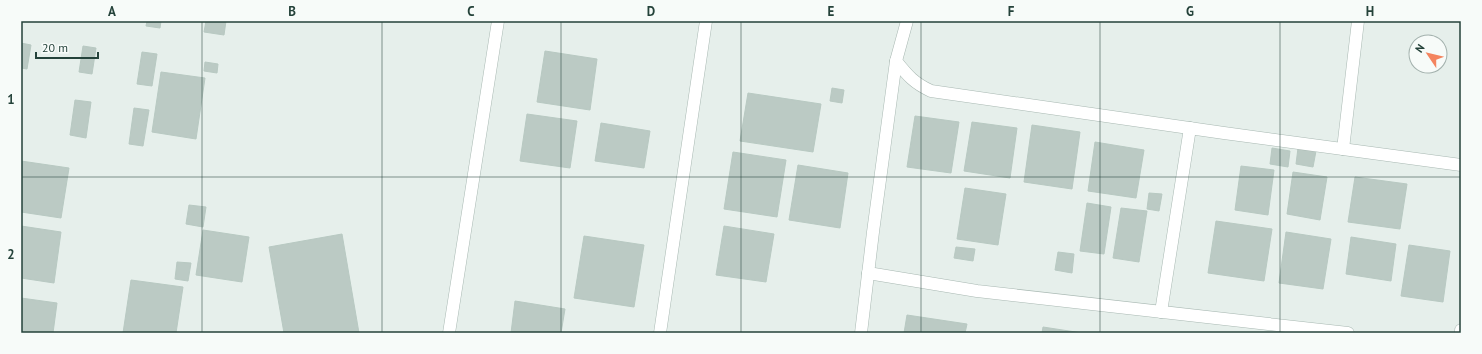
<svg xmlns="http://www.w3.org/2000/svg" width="1482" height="354" viewBox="0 0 1482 354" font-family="'PT Sans',sans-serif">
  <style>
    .building { fill: #bbcac4; stroke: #b8c9c2 }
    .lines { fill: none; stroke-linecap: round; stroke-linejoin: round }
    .street-casing { stroke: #a8b8b2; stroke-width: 13 }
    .street { stroke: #fff; stroke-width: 12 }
    .grid { fill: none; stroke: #24423a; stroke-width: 1; stroke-opacity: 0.55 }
    .neatline { fill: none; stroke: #24423a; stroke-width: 1.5 }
    .grid-label { font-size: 13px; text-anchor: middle; font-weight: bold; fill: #24423a }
  </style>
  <rect width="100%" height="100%" fill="#e6efeb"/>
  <!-- building -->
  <g class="building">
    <polygon points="147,21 161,21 160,28 146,26"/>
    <polygon points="206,21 226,21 224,35 204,32"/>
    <polygon points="21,43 31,45 27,69 21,68"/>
    <polygon points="83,46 96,48 92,74 79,72"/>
    <polygon points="545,51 597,59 590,110 537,102"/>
    <polygon points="142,52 157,54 152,86 137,84"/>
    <polygon points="205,62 218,64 217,73 204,71"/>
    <polygon points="161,72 205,78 196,139 152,132"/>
    <polygon points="832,88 844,90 842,103 830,101"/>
    <polygon points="748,93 821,104 813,152 740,141"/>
    <polygon points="75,100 91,102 86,138 70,135"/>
    <polygon points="134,108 149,110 143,146 129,144"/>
    <polygon points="527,114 577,121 570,168 520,161"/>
    <polygon points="915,116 959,122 951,173 907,167"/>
    <polygon points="972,122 1017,128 1010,178 964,171"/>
    <polygon points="601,123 650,131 644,168 595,161"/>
    <polygon points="1032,125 1080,132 1072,189 1024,182"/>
    <polygon points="1095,142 1144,150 1136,198 1088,191"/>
    <polygon points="1272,148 1290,151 1288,167 1270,164"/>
    <polygon points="1298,148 1316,151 1313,167 1296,164"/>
    <polygon points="733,152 786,160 777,217 724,209"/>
    <polygon points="21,161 69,168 61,218 21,212"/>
    <polygon points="798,165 848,173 840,228 789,220"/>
    <polygon points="1241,166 1274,170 1268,215 1235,210"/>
    <polygon points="1293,172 1327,177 1320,220 1287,214"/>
    <polygon points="1355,177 1407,184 1400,229 1348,222"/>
    <polygon points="965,188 1006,194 998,245 957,239"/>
    <polygon points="1149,193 1162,194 1159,211 1147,209"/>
    <polygon points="1087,203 1111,207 1104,254 1080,251"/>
    <polygon points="189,205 206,207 203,227 186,224"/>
    <polygon points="1121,208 1147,211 1139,262 1113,258"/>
    <polygon points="1216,221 1272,229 1264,281 1208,273"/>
    <polygon points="21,226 61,232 54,283 21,278"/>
    <polygon points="724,226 774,234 766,282 716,275"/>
    <polygon points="203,230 249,237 242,282 196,275"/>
    <polygon points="1286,232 1331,239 1323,289 1279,283"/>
    <polygon points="342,234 359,333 284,333 269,247"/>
    <polygon points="584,236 644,245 634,307 574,298"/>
    <polygon points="1351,237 1396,244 1391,281 1346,274"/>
    <polygon points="1409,245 1450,251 1443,302 1401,296"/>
    <polygon points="956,247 975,249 973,261 954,258"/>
    <polygon points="1058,252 1074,254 1072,273 1055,270"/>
    <polygon points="177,262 191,263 188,281 175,279"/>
    <polygon points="131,280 183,287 176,333 123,333"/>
    <polygon points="21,298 57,303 53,333 21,333"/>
    <polygon points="515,301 565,309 561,333 511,333"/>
    <polygon points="907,315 967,324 965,333 904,333"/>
    <polygon points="1043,327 1082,333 1042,333"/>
  </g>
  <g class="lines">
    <defs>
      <g id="street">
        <path d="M907 21 896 61C908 76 914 83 931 91L1224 133 1461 165"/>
        <polyline points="1343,149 1358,21"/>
        <polyline points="868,273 977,291 1348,333"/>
        <polyline points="1161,312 1190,128"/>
        <polyline points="449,333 498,21"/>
        <polyline points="660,333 706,21"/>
        <polyline points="861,333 873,232 896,61"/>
        <polyline points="1461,333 1461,330"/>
      </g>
    </defs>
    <!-- street casing -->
    <use href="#street" class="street-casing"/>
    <!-- street -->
    <use href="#street" class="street"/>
  </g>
  <!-- grid -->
  <path class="grid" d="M202 21V333M382 21V333M561 21V333M741 21V333M921 21V333M1100 21V333M1280 21V333M21 177H1461"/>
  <!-- border -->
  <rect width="1482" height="354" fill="none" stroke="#f7fbf9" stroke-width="44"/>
  <!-- north arrow -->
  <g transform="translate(1428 54) rotate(305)"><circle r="19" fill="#f7fbf9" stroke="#a3b1ad"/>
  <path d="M0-3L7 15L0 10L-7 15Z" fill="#f4845f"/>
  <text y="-6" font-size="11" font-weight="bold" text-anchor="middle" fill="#24423a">N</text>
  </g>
  <!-- scale -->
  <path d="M36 52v6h62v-6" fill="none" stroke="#24423a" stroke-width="2"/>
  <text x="42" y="52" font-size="12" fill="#24423a" stroke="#f7fbf9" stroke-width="3" paint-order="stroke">20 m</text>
  <rect x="22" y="22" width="1438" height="310" class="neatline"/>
  <g class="grid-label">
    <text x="112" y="16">A</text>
    <text x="292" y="16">B</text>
    <text x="471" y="16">C</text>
    <text x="651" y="16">D</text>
    <text x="831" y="16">E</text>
    <text x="1011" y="16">F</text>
    <text x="1190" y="16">G</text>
    <text x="1370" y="16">H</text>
    <text x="11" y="104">1</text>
    <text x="11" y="259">2</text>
  </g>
</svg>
